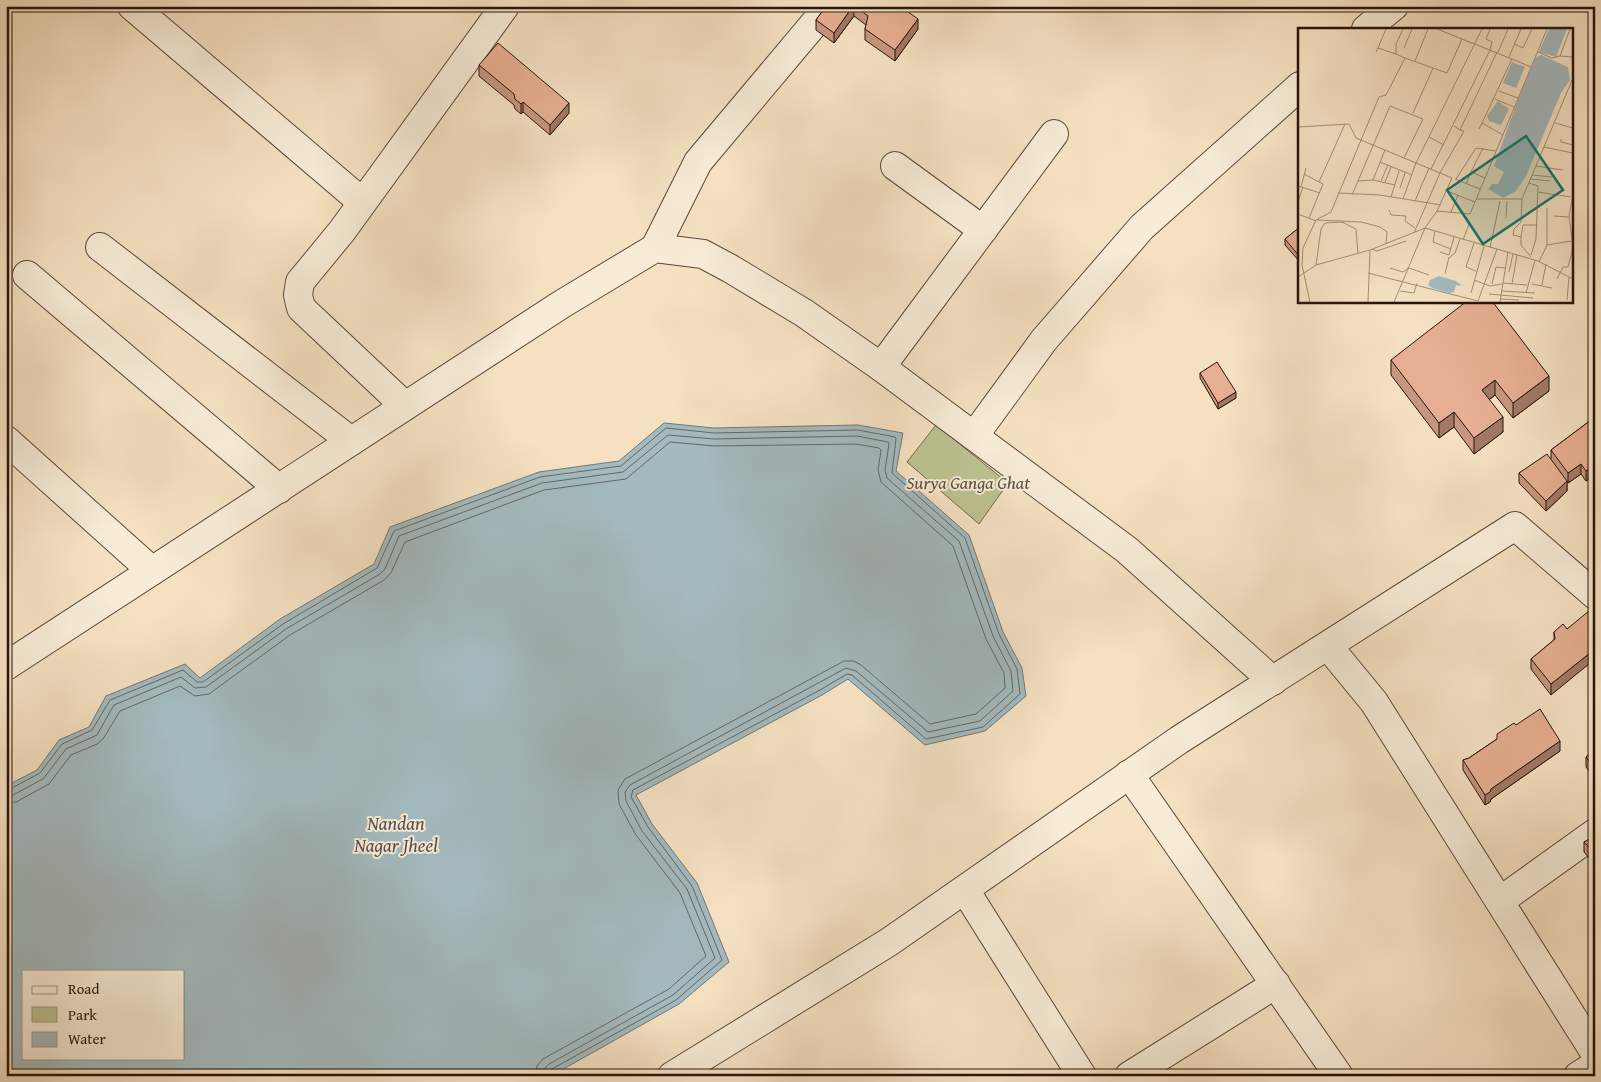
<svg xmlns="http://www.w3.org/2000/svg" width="1601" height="1082" viewBox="0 0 1601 1082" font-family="'Gentium Book Plus',serif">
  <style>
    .green { fill: #bdc292; stroke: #736b4f }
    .water { fill: #a3babf; stroke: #727877; fill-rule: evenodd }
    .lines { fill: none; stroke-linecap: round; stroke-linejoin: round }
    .shore { stroke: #666766; stroke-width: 1 }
    .minor-casing { stroke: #5c473a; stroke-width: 30 }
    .minor { stroke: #f8ecd7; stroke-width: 28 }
    .wall { fill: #c6967e; stroke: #29140c }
    .shaded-wall { fill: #a17a66; stroke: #29140c }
    .building { fill: #e6ae92; stroke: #29140c }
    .labels { text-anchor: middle; stroke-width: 4; stroke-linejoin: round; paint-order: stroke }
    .park-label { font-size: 18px; font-style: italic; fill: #5d513b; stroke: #f8ecd7 }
    .water-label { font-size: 19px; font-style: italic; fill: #544e4b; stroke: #f8ecd7 }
    .inset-road { fill: none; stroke: #a38f79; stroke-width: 1 }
    .view { fill: #0f766e; fill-opacity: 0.15; stroke: #0f766e; stroke-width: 2.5 }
    .inset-edge { fill: none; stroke: #29140c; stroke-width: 2.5 }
  </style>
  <rect width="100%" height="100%" fill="#f5e1c2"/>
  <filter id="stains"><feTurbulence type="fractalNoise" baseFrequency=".004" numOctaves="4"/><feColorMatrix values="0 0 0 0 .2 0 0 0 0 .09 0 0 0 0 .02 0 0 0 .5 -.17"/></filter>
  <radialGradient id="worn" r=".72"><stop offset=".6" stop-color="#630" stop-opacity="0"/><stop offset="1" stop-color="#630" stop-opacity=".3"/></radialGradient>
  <!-- green -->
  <polygon class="green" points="936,425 1008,483 979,524 907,462"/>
  <!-- water -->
  <path class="water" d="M664 423 714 428 858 425 903 433 896 471 969 535 1003 632 1022 668 1026 696 985 731 925 745 848 679 822 695 636 795 652 824 697 883 729 962 679 1004 551 1076H6V786L37 770 59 740 89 727 106 696 185 664 200 678 280 619 374 564 390 527 539 472 619 461ZM24 971H184V1058H24Z"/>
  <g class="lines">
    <!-- shore -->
    <g class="shore">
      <polyline points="6,790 10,789 40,773 62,744 92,730 110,700 183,670 197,682 203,682 283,624 377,568 394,531 540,477 621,466 666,428 714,433 858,430 895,437 896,439 892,473 965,538 999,634 1017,669 1020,694 983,727 926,739 852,675 847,674 820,690 633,790 631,797 648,827 692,886 722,960 676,1000 552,1069 549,1076"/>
      <polyline points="6,796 13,795 43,779 66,749 97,735 114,705 181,677 195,688 206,687 286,629 380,574 385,569 399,536 542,483 623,472 668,435 714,439 857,436 888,442 889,444 885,470 887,478 959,541 993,636 1011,671 1013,691 980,721 928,732 856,671 846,668 630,785 625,792 626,801 642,831 687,889 715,958 673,995 549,1064 544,1069 543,1076"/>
      <polyline points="6,803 16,802 49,784 71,755 97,744 103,739 120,711 180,686 195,696 209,694 290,635 384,580 391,573 405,542 544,490 626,479 670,442 715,446 856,444 879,448 881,450 878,470 881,482 953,546 986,639 1004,673 1005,688 976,714 930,724 861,665 854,661 844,661 625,779 618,790 619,804 636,835 680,893 706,956 669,989 543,1059 537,1066 536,1076"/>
    </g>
    <defs>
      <g id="minor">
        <polyline points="132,6 362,202"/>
        <polyline points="1366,29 1394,6"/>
        <polyline points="895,166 983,230"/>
        <polyline points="100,247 351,441"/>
        <polyline points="655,248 698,162 829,6"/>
        <polyline points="27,275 279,489"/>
        <polyline points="881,367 1054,134"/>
        <polyline points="405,406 301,308 298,295 300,282 342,231 505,6"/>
        <polyline points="974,436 1044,340 1142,227 1300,86"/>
        <polyline points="6,440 152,571"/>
        <polyline points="1328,646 1374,702 1595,1053"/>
        <polyline points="6,666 562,304 655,248 703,254 731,269 804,313 881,367 1127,550 1273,681"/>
        <polyline points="1129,774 1339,1076"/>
        <polyline points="965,890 1082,1076"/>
        <polyline points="1500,901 1595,833"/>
        <polyline points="672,1076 889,942 1179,740 1515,526 1595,595"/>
        <polyline points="1129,1076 1276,984"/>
        <polyline points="1578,1076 1595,1065"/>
      </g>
    </defs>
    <!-- minor casing -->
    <use href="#minor" class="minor-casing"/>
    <!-- minor -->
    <use href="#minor" class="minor"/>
  </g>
  <!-- wall -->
  <g class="wall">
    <polygon points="826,6 900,6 918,29 895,61 865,40 865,29 866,25 854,16 834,43 816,30 816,20"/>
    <polygon points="479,65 569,113 550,135 523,112 521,114 515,109 514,105 479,76"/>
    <polygon points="1300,227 1300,262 1285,245 1285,239"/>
    <polygon points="1391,360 1549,391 1513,418 1495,395 1489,400 1503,432 1474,454 1454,427 1439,438 1391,375"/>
    <polygon points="1200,373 1236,398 1218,409 1200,378"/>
    <polygon points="1595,417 1595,475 1586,481 1581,474 1568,483 1567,481 1567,491 1546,511 1519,483 1519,473 1551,459 1551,450"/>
    <polygon points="1567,629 1551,695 1531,669 1531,659 1554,640 1554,632"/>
    <polygon points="1516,725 1560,751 1491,799 1490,802 1485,805 1463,770 1463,760 1469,758 1497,739"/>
    <polygon points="1595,750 1595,779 1586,767 1586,757"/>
    <polygon points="1595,836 1595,865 1584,852 1584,842"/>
  </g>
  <!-- shaded-wall -->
  <g class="shaded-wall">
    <polygon points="853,6 854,16 834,43 834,33"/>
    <polygon points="918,19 918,29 895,61 895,50"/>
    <polygon points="523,102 523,112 521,114 521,104"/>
    <polygon points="569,103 569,113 550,135 550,125"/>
    <polygon points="1549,376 1549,391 1513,418 1513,403"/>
    <polygon points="1495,380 1495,395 1482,405 1482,390"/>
    <polygon points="1236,392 1236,398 1218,409 1218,403"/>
    <polygon points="1454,412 1454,427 1439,438 1439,423"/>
    <polygon points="1503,417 1503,432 1474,454 1474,438"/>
    <polygon points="1581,464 1581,474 1568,483 1568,473"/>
    <polygon points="1595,465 1595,475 1586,481 1586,471"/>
    <polygon points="1567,481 1567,491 1546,511 1546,501"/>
    <polygon points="1595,649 1595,659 1551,695 1551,684"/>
    <polygon points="1560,741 1560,751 1491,799 1490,802 1485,805 1485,795 1491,789"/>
  </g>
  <!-- building -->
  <g class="building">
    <polygon points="826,6 853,6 834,33 816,20"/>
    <polygon points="855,6 900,6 918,19 895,50 865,29 868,16"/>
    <polygon points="498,43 569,103 550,125 523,102 521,104 515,99 514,94 479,65"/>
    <polygon points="1300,227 1300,257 1285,239"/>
    <polygon points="1467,301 1492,301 1549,376 1513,403 1495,380 1482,390 1503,417 1474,438 1454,412 1439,423 1391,360"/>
    <polygon points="1217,362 1236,392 1218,403 1200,373"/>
    <polygon points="1595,417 1595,465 1586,471 1581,464 1568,473 1551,450"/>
    <polygon points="1547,454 1567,481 1546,501 1519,473"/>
    <polygon points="1595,606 1595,649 1551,684 1531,659 1555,639 1554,632 1563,624 1567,629"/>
    <polygon points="1540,709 1560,741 1491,789 1490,792 1485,795 1463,760 1469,758 1497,739 1497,734 1514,723 1516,725"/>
    <polygon points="1595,750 1595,769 1586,757"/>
    <polygon points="1595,836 1595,854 1584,842"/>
  </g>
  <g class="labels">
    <!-- park labels -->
    <g class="park-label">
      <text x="968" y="489">Surya Ganga Ghat</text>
    </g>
    <!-- water labels -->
    <g class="water-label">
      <text x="396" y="830">Nandan<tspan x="396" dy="22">Nagar Jheel</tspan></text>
    </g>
  </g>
  <!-- overview -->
  <g transform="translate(1298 28)">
    <rect width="275" height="275" fill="#f5e1c2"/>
    <path d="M251 1H269L258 29 241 24ZM243 27 270 39 272 52 263 65 228 148 218 163 205 170 190 161 194 156H200L206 144 196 138 222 66 238 29ZM214 34 227 39 218 60 205 55ZM200 73 211 81 203 97 191 93 189 88ZM141 248 158 253 164 258 158 257 156 264 151 265 134 260 130 257 132 252Z" fill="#a3babf"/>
    <path class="inset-road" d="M139 1 214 31M272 1 262 28 275 29M217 16 225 20 234 1M80 20 88 1M106 20 114 1M78 24 80 20 98 26V16L105 1M200 24 210 1M240 24 254 30 262 28M211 29 223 1M107 30 149 45 164 11M117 33 130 1M201 63 220 70M197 71 216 79M115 85 135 40M184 95 214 31 233 39M257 95 275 100M156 98 162 102 199 24M0 99 51 96 58 110 154 150 139 183M181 101 184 95 205 107M131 109 146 117M263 111V114L275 117M246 119 275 125M82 134 114 147M238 138 265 142M133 141 192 22 194 14 188 11 192 1M173 144 185 120M6 146 25 156 11 190M234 147 254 149M157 151 182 161M158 151 178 120 198 123M232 151 252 153M75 152 97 157M60 153 92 78 125 91 106 130M83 153 90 137M21 154 47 96M87 154 93 139M231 155 240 158 238 211 233 227M168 156 173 144 187 150M0 158 22 165M3 159 8 140M102 160 107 145M149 163 177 174M240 164 273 169M40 165 82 167 143 177M54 167 60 153 75 152 87 122M275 167 271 188 275 219M93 169 101 143M105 171 118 135 184 1M178 171H224L275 50M224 171 223 194 216 201 215 207 223 209V217L233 229M117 173 131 140M0 174 5 159M91 182 93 187 108 188 107 193 117 200M153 184 160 167M0 186 18 193M256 188 271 189M208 190 209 173M19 192 63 194 82 199 89 204 88 216M137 203 135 214 153 221M116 205 142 145 166 103 162 102M223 209 225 197H239M165 212 171 196M176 215 168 239 178 243M249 217 273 213M192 220 202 173M74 221 79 223 108 213M142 224 151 227 156 209M151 230 157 225 162 211M241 234 249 217V180M18 237 23 201 27 195 44 194 58 201 60 225M92 240 105 244 111 240 131 247M211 244 215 226M70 245 180 273 199 221M147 246 151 229M0 249 18 237 72 222 127 200 240 233 275 251M259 251 265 239H270L275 220M176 252 192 258 204 256M205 255 229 257M194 256 198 239 207 240M214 256 219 227M234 256 254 260M244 257 248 236M102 263 116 265 119 255M203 263 237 265M173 265 186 218M228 265 237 232M191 266 235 270M202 271 221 272M269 272 271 249M12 274 4 237 5 220 18 192 33 184 81 69 88 67 107 30 98 26M70 274 72 222M96 274 127 200 139 183 172 186 249 1M202 274 210 224"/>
    <path class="view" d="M228 108 265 162 185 216 149 162Z"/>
    <rect width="275" height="275" class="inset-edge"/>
  </g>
  <!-- margin -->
  <rect width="1601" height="1082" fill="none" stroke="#f5e1c2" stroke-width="25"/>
  <rect x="8" y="8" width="1586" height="1067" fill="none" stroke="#29140c" stroke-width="2.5"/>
  <rect x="12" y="12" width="1576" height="1057" fill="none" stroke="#29140c"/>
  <!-- legend -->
  <rect x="22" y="970" width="162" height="90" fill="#f8ecd7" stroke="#a59686"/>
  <rect x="32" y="986" width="25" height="8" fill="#f8ecd7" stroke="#a59686"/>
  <text x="68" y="994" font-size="15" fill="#29140c">Road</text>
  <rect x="32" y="1007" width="25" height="15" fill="#bdc292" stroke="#a59686"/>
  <text x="68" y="1020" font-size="15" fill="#29140c">Park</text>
  <rect x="32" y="1032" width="25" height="15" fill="#a3babf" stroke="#a59686"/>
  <text x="68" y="1044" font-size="15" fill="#29140c">Water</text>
  <rect width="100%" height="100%" filter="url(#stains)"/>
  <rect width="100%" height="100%" fill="url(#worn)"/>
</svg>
